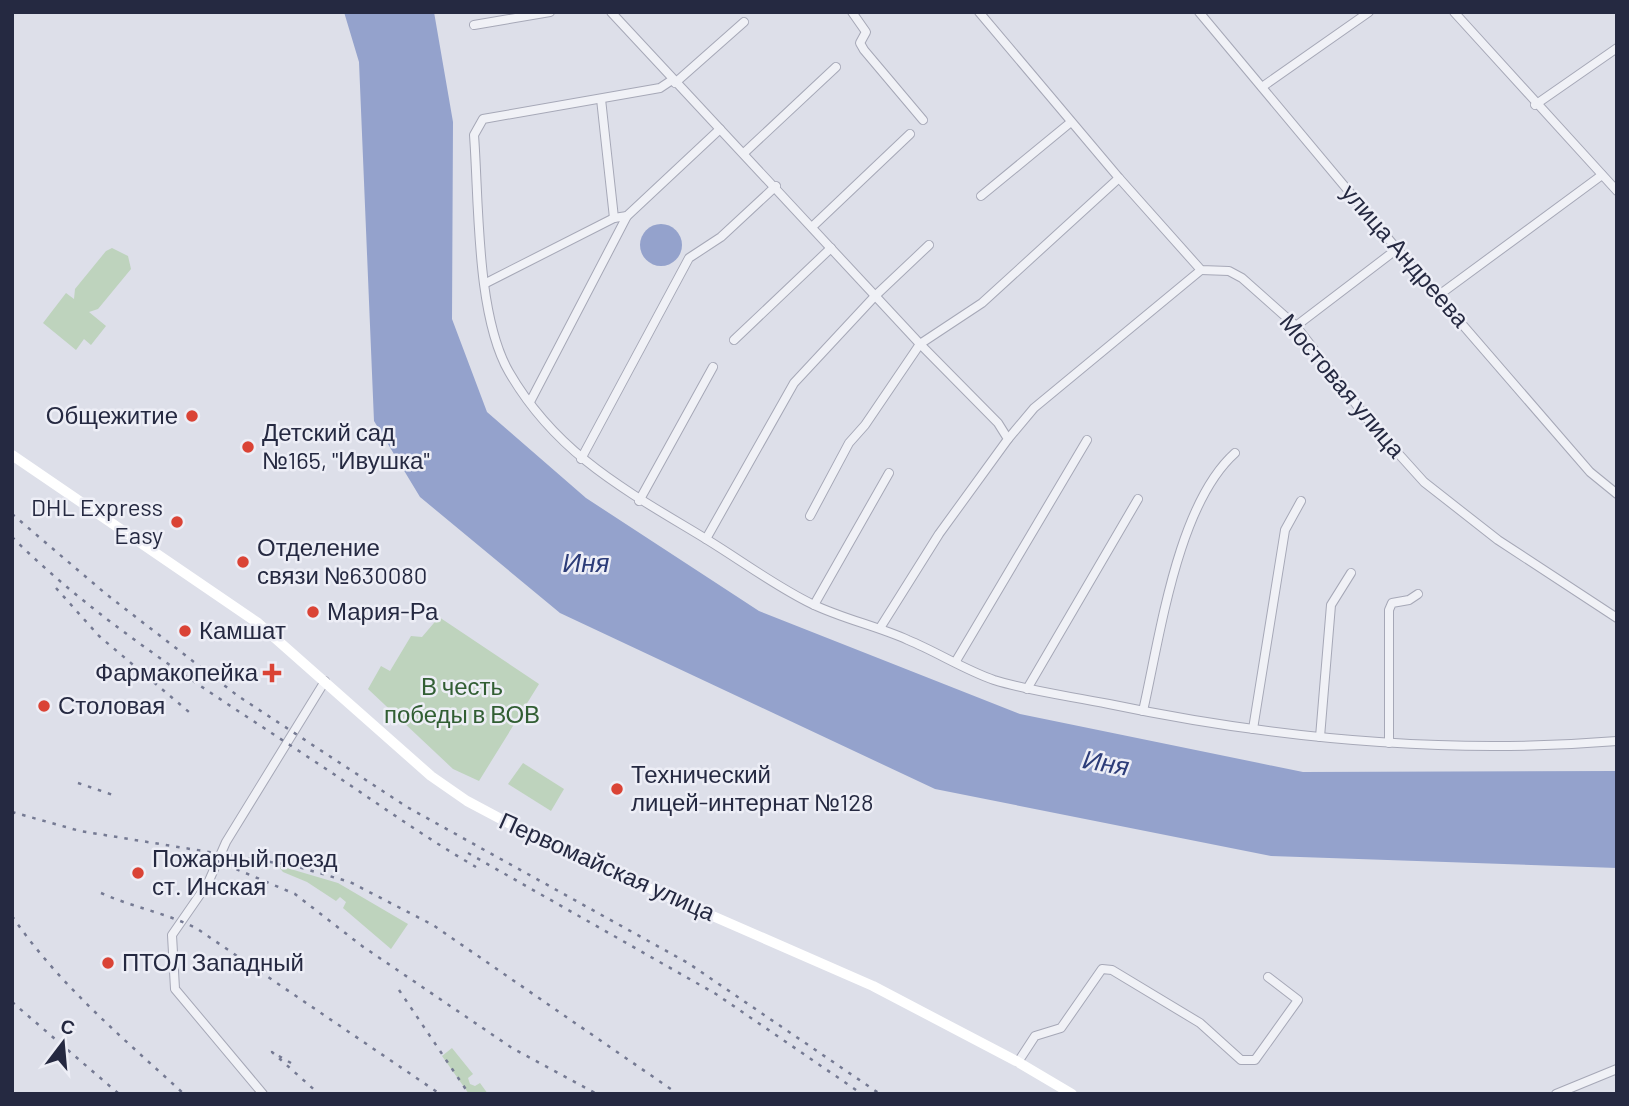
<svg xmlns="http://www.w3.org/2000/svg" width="1629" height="1106" viewBox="0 0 1629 1106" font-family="Barlow,sans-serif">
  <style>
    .green { fill: #bed3bd }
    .water { fill: #94a2cc }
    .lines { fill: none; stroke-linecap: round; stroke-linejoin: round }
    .minor-casing { stroke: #a6a8b7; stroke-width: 10 }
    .minor { stroke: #f0f1f6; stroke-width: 8 }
    .secondary { stroke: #fff; stroke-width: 10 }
    .rail { stroke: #757a93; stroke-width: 2.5; stroke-dasharray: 3.5 7; stroke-linecap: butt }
    .poi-dot { fill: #da4335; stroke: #edeef6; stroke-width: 2.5 }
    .labels { text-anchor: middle; stroke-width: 5; stroke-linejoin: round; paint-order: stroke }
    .street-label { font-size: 24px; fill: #252941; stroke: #edeef6 }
    .poi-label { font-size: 24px; fill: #252941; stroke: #edeef6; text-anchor: start }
    .park-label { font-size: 24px; fill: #315e33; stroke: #edeef6 }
    .water-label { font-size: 26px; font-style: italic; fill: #2c3c78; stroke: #edeef6 }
  </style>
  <rect width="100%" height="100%" fill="#dddfe9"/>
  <!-- green -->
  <g class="green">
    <polygon points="112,248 128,256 131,269 98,309 89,312 106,326 91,345 84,339 76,350 43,323 66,293 74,299 75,289 106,251"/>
    <polygon points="439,617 539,684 479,781 453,769 368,689 381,666 390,671 411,636 422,637"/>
    <polygon points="523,763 564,789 551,811 508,784"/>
    <polygon points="277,865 338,883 408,924 391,949 343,908 346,902 340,897 336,901 307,882 283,872"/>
    <polygon points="452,1048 473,1074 468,1078 470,1084 475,1086 480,1083 488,1094 469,1094 442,1056"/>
  </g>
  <!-- water -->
  <g class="water">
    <polygon points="344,12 434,12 453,122 452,319 487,412 586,498 759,611 1020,714 1303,772 1617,771 1617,868 1271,856 935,789 560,613 420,497 374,421 359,62"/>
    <circle cx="661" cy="245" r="21"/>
  </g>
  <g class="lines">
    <defs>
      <g id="minor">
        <polyline points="611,12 920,344 998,423 1008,439 939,534 880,628"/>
        <polyline points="852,12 866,32 860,43 864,50 923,120"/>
        <polyline points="979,12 1119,178 1201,270 1229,271 1242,278 1296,326 1369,421 1424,482 1498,540 1617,618"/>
        <polyline points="1199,12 1397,249 1590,472 1617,494"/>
        <polyline points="1454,12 1617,191"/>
        <polyline points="474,25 550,12"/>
        <path d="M672 80 660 88 483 119 474 135C479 201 476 315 509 372 557 455 627 491 706 539 742 561 775 586 812 604 843 619 877 626 908 640 937 652 965 670 994 680 1032 692 1070 696 1109 704 1276 739 1446 755 1617 741"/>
        <polyline points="675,83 744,22"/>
        <polyline points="1262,87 1369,12"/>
        <polyline points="601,99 614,218"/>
        <polyline points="1535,105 1617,48"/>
        <polyline points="744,153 836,67"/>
        <polyline points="981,196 1071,122"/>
        <polyline points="812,227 910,134"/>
        <polyline points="486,283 614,218 627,216 720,129"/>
        <polyline points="1439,295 1602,175"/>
        <polyline points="1296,326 1397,249"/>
        <polyline points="734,340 831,248"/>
        <polyline points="530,402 627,216"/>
        <polyline points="1008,439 1034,408 1201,270"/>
        <polyline points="581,459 689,258 721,237 776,186"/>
        <polyline points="639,501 713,367"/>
        <polyline points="810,516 849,443 865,425 920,344 982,303 1119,178"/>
        <polyline points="706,539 794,383 875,296 929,245"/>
        <polyline points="814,605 889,473"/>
        <polyline points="956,661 1087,440"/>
        <polyline points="1027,689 1138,499"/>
        <path d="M1143 711C1160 637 1177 505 1235 453"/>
        <polyline points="1253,729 1285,530 1301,501"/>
        <polyline points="1320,737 1331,605 1351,573"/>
        <polyline points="1389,743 1389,610 1392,603 1409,600 1418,594"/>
        <polyline points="1018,1062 1035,1036 1061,1028 1102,969 1112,970 1200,1023 1241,1060 1255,1060 1298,1000 1268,977"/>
        <polyline points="263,1094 175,989 172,935 208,883 226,842 325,681"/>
        <polyline points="1556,1094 1617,1069"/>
      </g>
    </defs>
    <!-- minor casing -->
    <use href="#minor" class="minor-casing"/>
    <!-- minor -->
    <use href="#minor" class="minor"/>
    <!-- secondary -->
    <polyline class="secondary" points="12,455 258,623 431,776 467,801 550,845 873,986 1018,1062 1072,1094"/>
    <!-- rail -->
    <g class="rail">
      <polyline points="12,514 106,594 238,696 407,807 688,963 880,1094"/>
      <path d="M12 537C101 625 207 690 311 759 366 795 419 834 476 867"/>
      <polyline points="56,588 99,636 189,712"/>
      <polyline points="78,783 116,796"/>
      <polyline points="12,812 80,831 295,866 350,882 433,925 678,1094"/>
      <polyline points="468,853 716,994 862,1094"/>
      <polyline points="217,861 295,894 362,946 512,1048 597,1094"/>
      <path d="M101 893C132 907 166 913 196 928L440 1094"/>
      <path d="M12 916C60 986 122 1037 184 1094"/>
      <polyline points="399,990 469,1094"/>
      <polyline points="12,1002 119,1094"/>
      <polyline points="291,1063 272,1052 319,1094"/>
    </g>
  </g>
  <!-- markers -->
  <g class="poi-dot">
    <circle cx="192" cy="416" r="7"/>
    <circle cx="248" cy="447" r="7"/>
    <circle cx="177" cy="522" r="7"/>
    <circle cx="243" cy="562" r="7"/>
    <circle cx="313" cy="612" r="7"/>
    <circle cx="185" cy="631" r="7"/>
    <path d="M268.5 662.5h7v7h7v7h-7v7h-7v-7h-7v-7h7z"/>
    <circle cx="44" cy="706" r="7"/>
    <circle cx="617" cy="789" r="7"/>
    <circle cx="138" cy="873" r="7"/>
    <circle cx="108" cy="963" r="7"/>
  </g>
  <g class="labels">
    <!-- street labels -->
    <g class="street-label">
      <text transform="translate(1405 256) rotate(49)" y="8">улица Андреева</text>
      <text transform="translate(1342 386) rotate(50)" y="8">Мостовая улица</text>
      <text transform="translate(607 867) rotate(24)" y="8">Первомайская улица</text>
    </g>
    <!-- poi labels -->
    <g class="poi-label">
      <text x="178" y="424" text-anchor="end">Общежитие</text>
      <text x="262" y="441">Детский сад<tspan x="262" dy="28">№165, "Ивушка"</tspan></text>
      <text x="163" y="516" text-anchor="end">DHL Express<tspan x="163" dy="28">Easy</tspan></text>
      <text x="257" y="556">Отделение<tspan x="257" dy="28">связи №630080</tspan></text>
      <text x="327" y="620">Мария-Ра</text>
      <text x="199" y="639">Камшат</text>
      <text x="258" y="681" text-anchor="end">Фармакопейка</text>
      <text x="58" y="714">Столовая</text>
      <text x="631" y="783">Технический<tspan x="631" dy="28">лицей-интернат №128</tspan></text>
      <text x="152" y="867">Пожарный поезд<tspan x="152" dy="28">ст. Инская</tspan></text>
      <text x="122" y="971">ПТОЛ Западный</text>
    </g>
    <!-- park labels -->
    <g class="park-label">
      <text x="462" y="695">В честь<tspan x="462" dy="28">победы в ВОВ</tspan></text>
    </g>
    <!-- water labels -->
    <g class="water-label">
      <text x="586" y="572">Иня</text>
      <text transform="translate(1106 763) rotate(10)" y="9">Иня</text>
    </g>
  </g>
  <!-- border -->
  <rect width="1629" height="1106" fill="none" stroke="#252941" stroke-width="28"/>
  <!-- north arrow -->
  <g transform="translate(63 1043) rotate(16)" stroke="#edeef6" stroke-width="5" paint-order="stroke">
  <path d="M0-5L12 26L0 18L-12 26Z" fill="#252941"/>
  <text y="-10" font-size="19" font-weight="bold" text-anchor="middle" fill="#252941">С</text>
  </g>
</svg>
